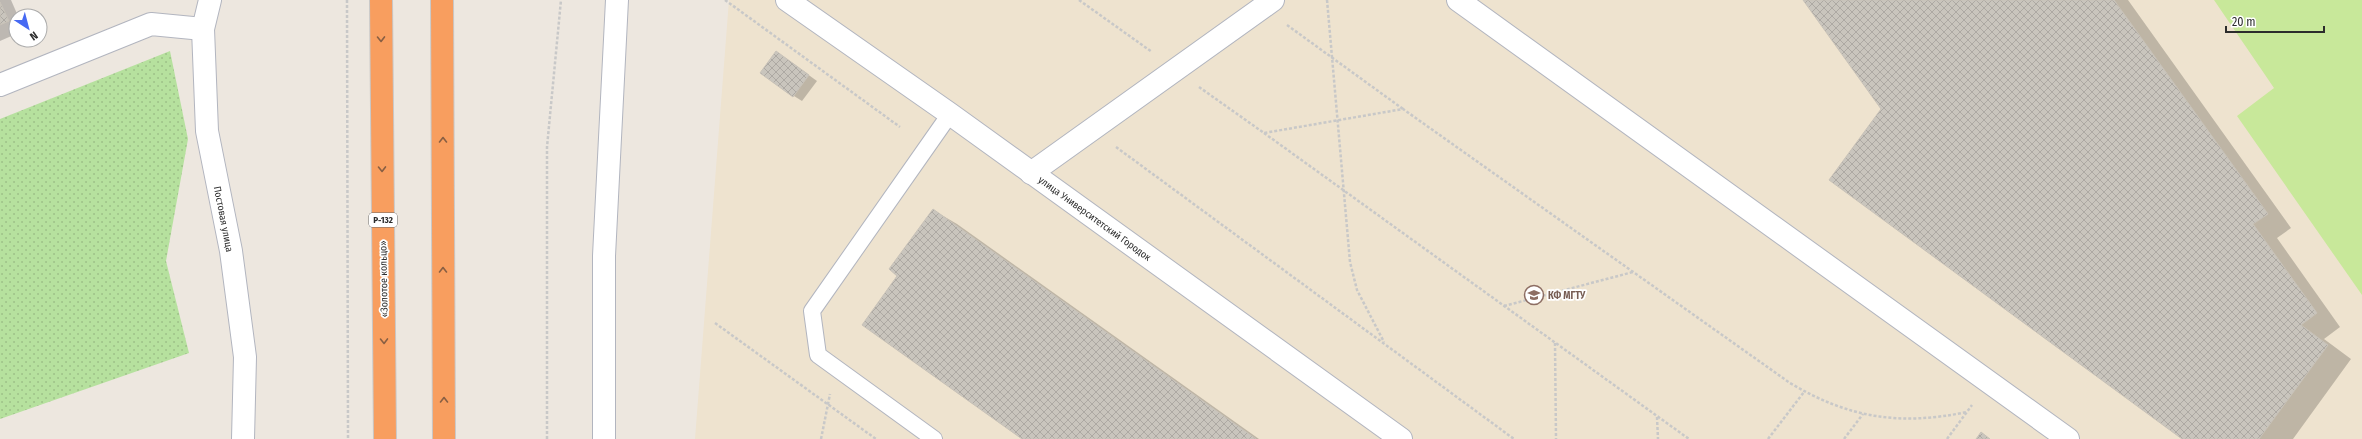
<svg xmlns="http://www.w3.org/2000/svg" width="2362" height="439" viewBox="0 0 2362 439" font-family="'Fira Sans Condensed',sans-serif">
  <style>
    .education { fill: #eee3cf }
    .grass { fill: url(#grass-dots) }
    .pitch { fill: #c8e89a }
    .shadow { fill: #0003 }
    .building { fill: url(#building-cross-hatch); stroke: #c8c2b8 }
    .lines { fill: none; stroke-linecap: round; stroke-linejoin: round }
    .lane-casing { stroke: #b2b5bf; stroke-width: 18 }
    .street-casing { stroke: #b2b5bf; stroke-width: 24 }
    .highway-casing { stroke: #c8c8c8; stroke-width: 24 }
    .path { stroke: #c8c8c8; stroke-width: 2.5; stroke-dasharray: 3 2; stroke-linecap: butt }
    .lane { stroke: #fff; stroke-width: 16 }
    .street { stroke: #fff; stroke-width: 22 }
    .highway { stroke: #f89e5f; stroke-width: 22 }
    .oneway { stroke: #885f43 }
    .labels { text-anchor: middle; stroke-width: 3.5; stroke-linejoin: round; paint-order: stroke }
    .shield { fill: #fff; stroke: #6b6b6b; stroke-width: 1 }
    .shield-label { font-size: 9px; font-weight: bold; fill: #2c2c2c }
    .street-label { font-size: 10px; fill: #2c2c2c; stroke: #fff }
    .education-label { font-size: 10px; font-weight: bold; fill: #785e54; stroke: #fff; text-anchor: start }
  </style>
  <defs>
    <pattern id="grass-dots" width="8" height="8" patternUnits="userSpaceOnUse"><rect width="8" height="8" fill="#b6e19e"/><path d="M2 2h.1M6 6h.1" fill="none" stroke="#9dc188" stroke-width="1.8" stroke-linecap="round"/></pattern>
    <pattern id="building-cross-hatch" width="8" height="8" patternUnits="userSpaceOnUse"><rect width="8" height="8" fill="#c9c5bd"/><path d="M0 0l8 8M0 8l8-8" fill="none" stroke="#ada9a3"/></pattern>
  </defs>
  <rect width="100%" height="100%" fill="#ede7df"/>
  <!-- education -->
  <polygon class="education" points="729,0 2362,0 2362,439 695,439"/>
  <!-- grass -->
  <polygon class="grass" points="170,51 188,139 166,261 189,353 0,419 0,119"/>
  <!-- pitch -->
  <polygon class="pitch" points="2214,0 2362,0 2362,295 2237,116 2274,88"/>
  <!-- shadow -->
  <g class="shadow">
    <polygon points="0,0 11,0 18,16 16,16 16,34 0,41"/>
    <polygon points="1804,0 2128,0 2291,228 2277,238 2340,327 2324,339 2351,359 2293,439 2183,439 1882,109"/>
    <polygon points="785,58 817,81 802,101 794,96"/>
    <polygon points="933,210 957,224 1259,439 1023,439 899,275"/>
  </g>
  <!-- building -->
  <g class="building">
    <polygon points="1803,0 2114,0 2268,214 2253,224 2317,313 2301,325 2328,345 2259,439 2182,439 1829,180 1881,109"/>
    <polygon points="0,2 9,21 0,25"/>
    <polygon points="776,51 809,75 793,97 760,73"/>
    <polygon points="933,209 1256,439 1022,439 862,325 897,276 889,269"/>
    <polygon points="1981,432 1990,439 1976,439"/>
  </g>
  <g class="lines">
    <defs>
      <polyline id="lane" points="934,439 818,355 812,311 950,114"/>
      <g id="street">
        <polyline points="210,0 203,29 207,131 231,251 245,357 243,439"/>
        <polyline points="787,0 950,114 1401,439"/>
        <polyline points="1458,0 2068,439"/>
        <polyline points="0,85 151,24 203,29"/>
        <polyline points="1031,173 1273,0"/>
        <polyline points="604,439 604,256 617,0"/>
      </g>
      <g id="highway">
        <polyline points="381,0 385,439"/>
        <polyline points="442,0 444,439"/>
      </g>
    </defs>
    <!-- lane casing -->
    <use href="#lane" class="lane-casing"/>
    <!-- street casing -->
    <use href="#street" class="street-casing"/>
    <!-- highway casing -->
    <use href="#highway" class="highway-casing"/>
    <!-- path -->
    <g class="path">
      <polyline points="347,0 348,439"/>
      <polyline points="725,0 900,127"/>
      <polyline points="1079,0 1152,52"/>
      <polyline points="1327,0 1350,262 1357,290 1384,342"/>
      <polyline points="1287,25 1403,109"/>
      <path d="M1199 87 1264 133 1403 109 1790 383C1849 418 1899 426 1967 412"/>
      <polyline points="1264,133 1689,439"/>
      <polyline points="1116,147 1514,439"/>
      <polyline points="1504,306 1633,272"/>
      <polyline points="715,323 876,439"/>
      <polyline points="1555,343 1556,439"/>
      <polyline points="1657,417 1658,439"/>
      <polyline points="547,439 547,147 561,0"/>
      <polyline points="821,439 830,394"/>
      <polyline points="1768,439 1804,392"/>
      <polyline points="1844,439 1863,414"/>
      <polyline points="1947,439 1972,405"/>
    </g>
    <!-- lane -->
    <use href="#lane" class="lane"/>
    <!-- street -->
    <use href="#street" class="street"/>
    <!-- highway -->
    <use href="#highway" class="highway"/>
  </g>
  <!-- one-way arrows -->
  <defs><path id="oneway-chevron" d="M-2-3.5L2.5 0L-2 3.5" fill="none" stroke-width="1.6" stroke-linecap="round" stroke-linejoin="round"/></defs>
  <g class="oneway">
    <use href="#oneway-chevron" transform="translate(381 39) rotate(89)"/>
    <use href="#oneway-chevron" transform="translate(443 140) rotate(-90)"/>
    <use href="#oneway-chevron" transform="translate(382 169) rotate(89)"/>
    <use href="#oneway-chevron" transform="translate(443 270) rotate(-90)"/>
    <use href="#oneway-chevron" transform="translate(384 341) rotate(89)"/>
    <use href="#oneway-chevron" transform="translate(444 400) rotate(-90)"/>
  </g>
  <!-- icons -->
  <defs>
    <symbol id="university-ring" viewBox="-11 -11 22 22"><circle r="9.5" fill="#fff" stroke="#8d6e63" stroke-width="1.5"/><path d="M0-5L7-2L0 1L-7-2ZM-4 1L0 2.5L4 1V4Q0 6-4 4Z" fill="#8d6e63"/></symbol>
  </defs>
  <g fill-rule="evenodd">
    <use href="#university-ring" x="1523" y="284" width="22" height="22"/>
  </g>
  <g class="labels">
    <!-- shield labels -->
    <rect class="shield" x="369" y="213" width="28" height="14" rx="3"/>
    <g class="shield-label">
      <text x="383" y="223">Р-132</text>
    </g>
    <!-- street labels -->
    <g class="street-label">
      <text transform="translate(1095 218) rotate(36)" y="4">улица Университетский Городок</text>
      <text transform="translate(224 219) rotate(79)" y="4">Постовая улица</text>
      <text transform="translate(383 279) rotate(-91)" y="4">«Золотое кольцо»</text>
    </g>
    <!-- education labels -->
    <g class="education-label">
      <text x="1548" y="299">КФ МГТУ</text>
    </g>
  </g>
  <!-- north arrow -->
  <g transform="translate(28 28) rotate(144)"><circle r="19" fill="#ffffff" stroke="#ababab"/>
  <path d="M0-3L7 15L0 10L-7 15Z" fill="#4669f3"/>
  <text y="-6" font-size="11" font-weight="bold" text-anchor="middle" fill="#2c2c2c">N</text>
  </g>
  <!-- scale -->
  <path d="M2226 26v6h98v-6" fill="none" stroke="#2c2c2c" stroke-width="2"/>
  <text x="2232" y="26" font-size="12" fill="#2c2c2c" stroke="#ffffff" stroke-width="3" paint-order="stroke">20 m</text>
</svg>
